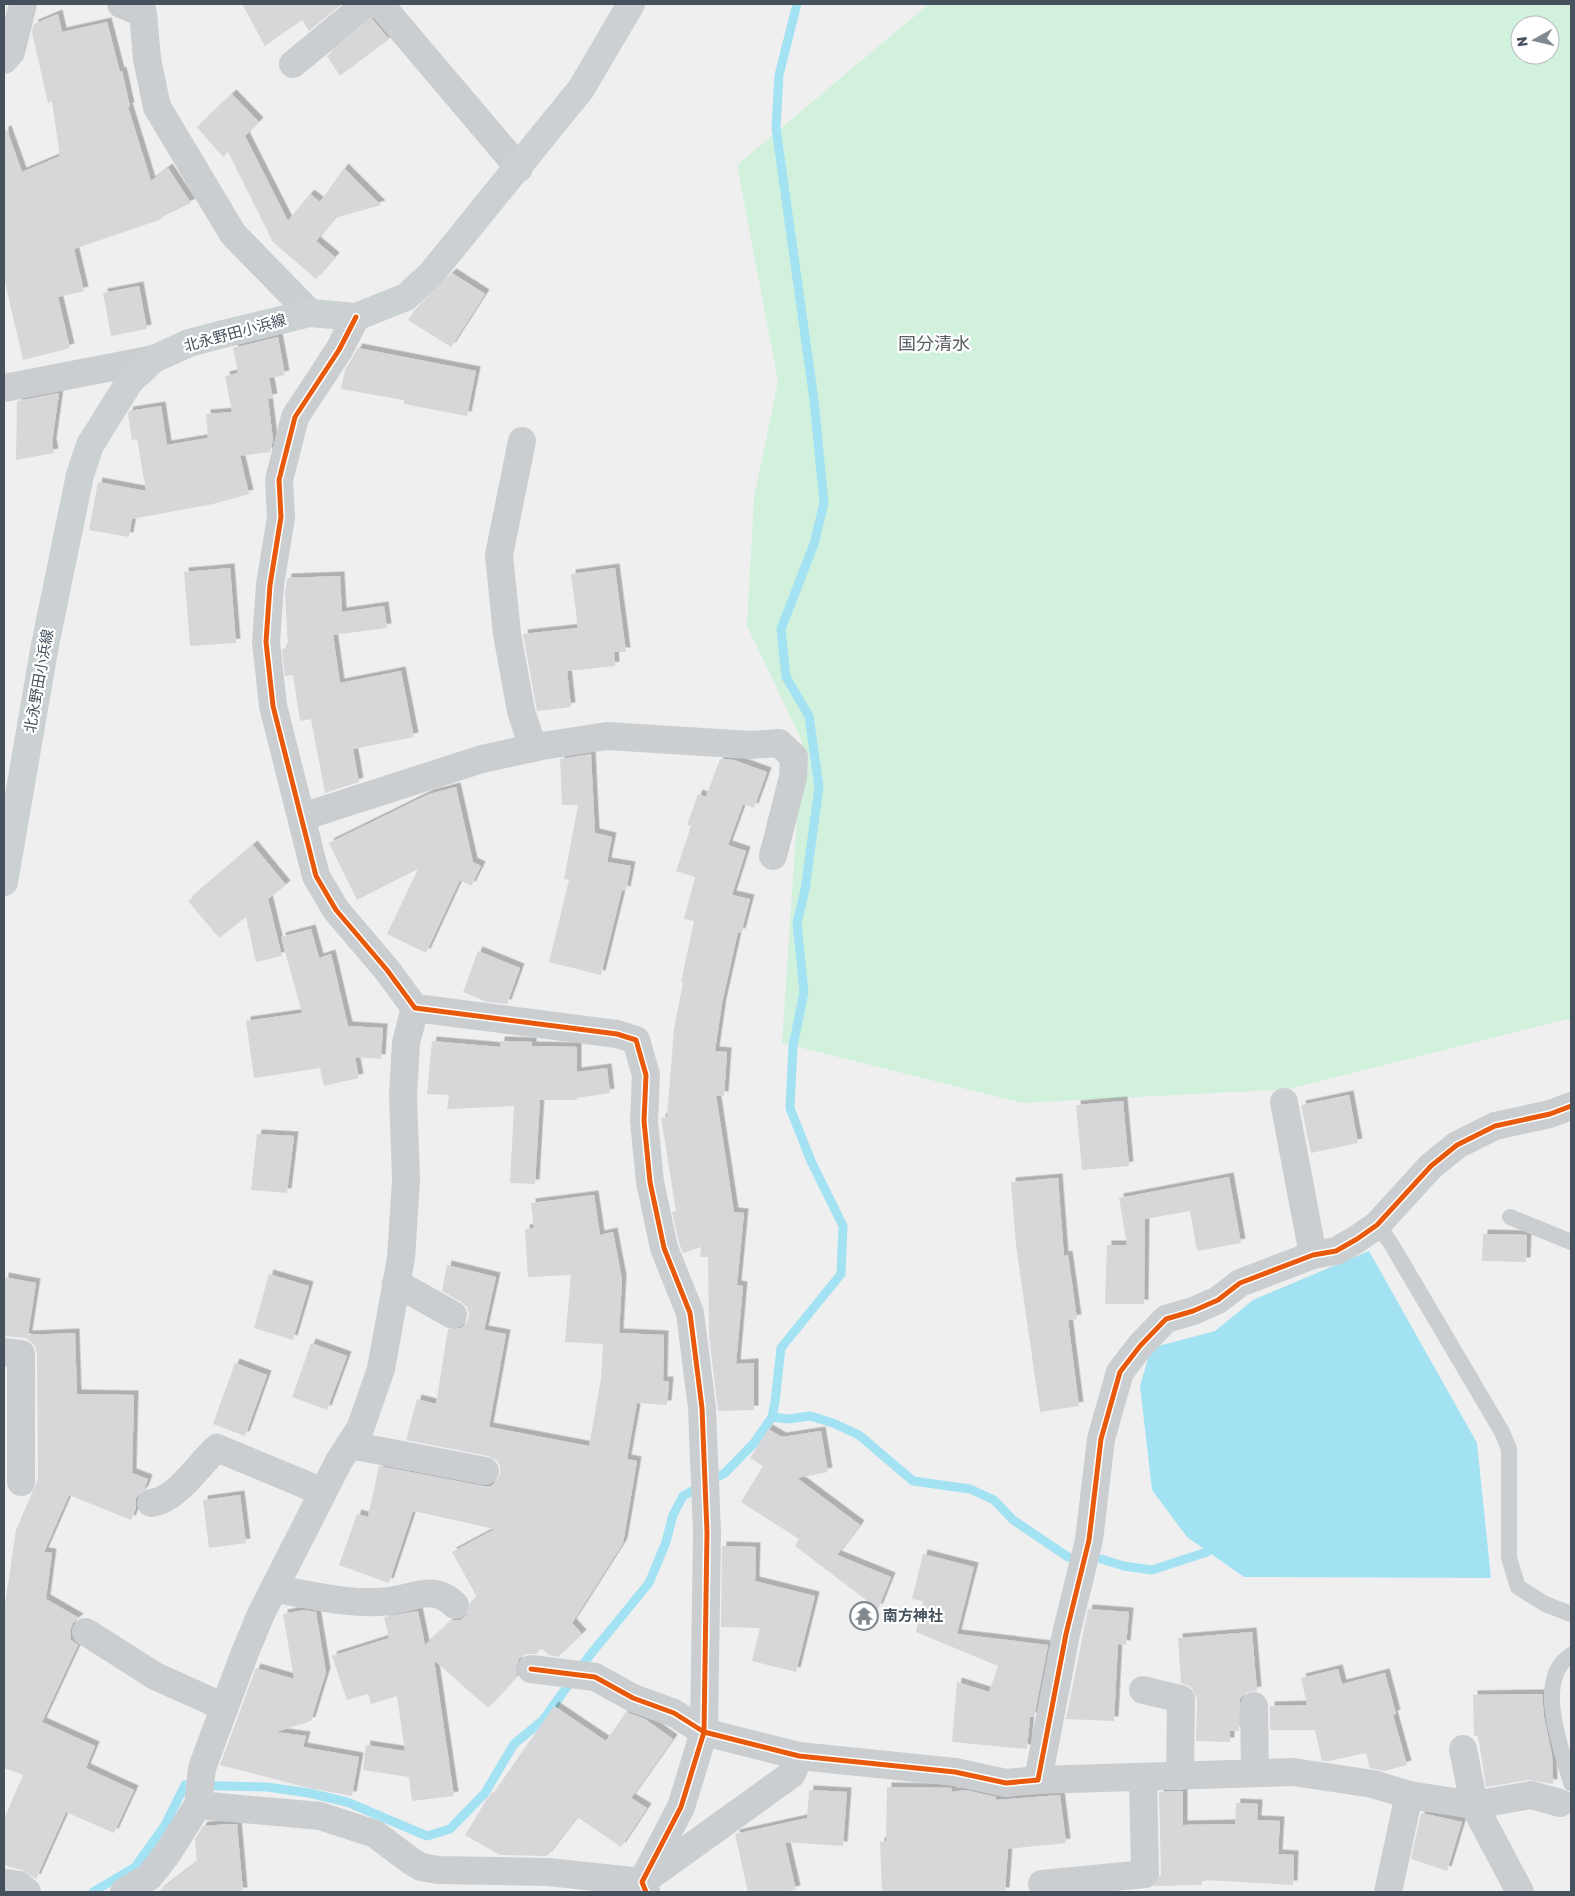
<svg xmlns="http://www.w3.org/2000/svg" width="1575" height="1896" viewBox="0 0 1575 1896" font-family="Rubik,'Noto Sans JP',sans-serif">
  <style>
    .green { fill: #d1f1dd; fill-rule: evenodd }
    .water { fill: #a3e2f2 }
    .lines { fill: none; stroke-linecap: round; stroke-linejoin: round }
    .stream { stroke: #a3e2f2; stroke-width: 9 }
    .building { fill: #d7d7d9; filter: url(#shadow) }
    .service { stroke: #cbced0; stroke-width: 16 }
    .minor { stroke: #cbced0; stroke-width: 28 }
    .secondary { stroke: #cbd0d3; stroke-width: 28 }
    .cycleway-casing { stroke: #fff; stroke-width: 8 }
    .cycleway { stroke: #e8590c; stroke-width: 5 }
    .labels { text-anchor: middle; stroke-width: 4.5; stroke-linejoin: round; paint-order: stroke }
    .street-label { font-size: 15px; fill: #45525e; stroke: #fff }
    .poi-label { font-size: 15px; font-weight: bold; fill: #45525e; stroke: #fff; text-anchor: start }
    .quarter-label { font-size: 18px; fill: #5a5f64; stroke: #fff }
  </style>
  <defs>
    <filter id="shadow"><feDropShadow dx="4.5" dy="-4.5" stdDeviation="0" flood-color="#0004"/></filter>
  </defs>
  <rect width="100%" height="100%" fill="#f0efef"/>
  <!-- green -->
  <path class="green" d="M929 4H1571V1018L1289 1089 1022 1103 782 1043 802 741 747 626 754 498 778 381 737 165ZM1520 25H1550V55H1520Z"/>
  <!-- water -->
  <polygon class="water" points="1369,1251 1477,1443 1491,1578 1244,1577 1187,1537 1152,1490 1140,1386 1151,1348 1215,1331 1253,1300"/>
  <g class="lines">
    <!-- stream -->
    <g class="stream">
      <polyline points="772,1417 788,1419 810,1416 833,1423 859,1435 913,1481 970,1489 994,1500 1013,1520 1068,1557"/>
      <polyline points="1101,1559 1124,1566 1152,1570 1207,1552"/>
      <polyline points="93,1892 135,1867 165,1825 185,1785 267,1787 309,1793 347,1802 427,1836 450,1829 485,1793 514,1744 543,1720 590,1655 649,1583 666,1542 673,1515 683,1496 725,1473 754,1443 772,1417 775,1402 781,1348 841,1274 843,1226 811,1161 790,1108 793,1046 804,992 797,923 805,890 819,787 809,716 786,677 781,629 814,544 824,503 814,400 776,128 779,75 797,4"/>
    </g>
  </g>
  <!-- building -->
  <g class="building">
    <polygon points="242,4 342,4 309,31 302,20 265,46"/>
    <polygon points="58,14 62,32 107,22 120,72 122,71 130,107 128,107 151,181 168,168 191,203 162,217 162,219 74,249 84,291 58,297 70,348 23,360 4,278 4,131 7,130 22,172 60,156 52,101 48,103 32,32 34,24"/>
    <polygon points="372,19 389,39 340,76 327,56"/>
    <polygon points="232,94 259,122 245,136 288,221 310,194 320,202 344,168 381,205 335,218 316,241 335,257 316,279 273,242 228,152 223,157 197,127"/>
    <polygon points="452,273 485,294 451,347 408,320 415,310"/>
    <polygon points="139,286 147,329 111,336 103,293"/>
    <polygon points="278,337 285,375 269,378 273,398 268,399 273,440 270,452 240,456 249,494 213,504 132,519 129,537 89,530 98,482 146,491 137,439 132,440 128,414 129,411 161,406 167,445 208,438 206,414 232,412 225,376 238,373 233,348"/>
    <polygon points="358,348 476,371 467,416 404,404 404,400 341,389 345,370"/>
    <polygon points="59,393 52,443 54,453 16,460 17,401"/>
    <polygon points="230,568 236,643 190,646 184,572"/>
    <polygon points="615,568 626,652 614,652 615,666 567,671 571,707 537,711 523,634 578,628 571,574"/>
    <polygon points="340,576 342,612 384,606 387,628 333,635 340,683 401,671 414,737 353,749 359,782 325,793 311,719 300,721 293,675 285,676 282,649 288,648 285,594 287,578"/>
    <polygon points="591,754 595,833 612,837 607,862 631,866 626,891 622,890 601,975 549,962 569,880 564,879 578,805 562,805 560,759"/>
    <polygon points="720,759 734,760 767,772 754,808 743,804 728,845 746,851 732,895 750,899 741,933 738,932 722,1003 715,1051 727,1052 724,1096 716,1095 734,1212 744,1213 737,1285 743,1286 736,1364 754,1363 754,1410 718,1411 709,1336 708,1257 700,1257 701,1247 683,1253 679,1243 672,1212 676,1211 661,1118 667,1117 674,1029 683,983 681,982 694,921 684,919 695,877 676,871 691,826 687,825 698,794 706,797"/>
    <polygon points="456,787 473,862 481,866 471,886 460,880 426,953 387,934 418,869 357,900 329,843 429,794"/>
    <polygon points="253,845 286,885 268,899 282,956 256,962 246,917 219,938 188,901"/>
    <polygon points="311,929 319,958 331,954 348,1026 383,1028 381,1059 355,1057 359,1078 324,1086 320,1068 254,1078 246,1021 302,1013 281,937"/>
    <polygon points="478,951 520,968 507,1004 487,1002 463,992"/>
    <polygon points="432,1041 500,1047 500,1041 532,1042 532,1046 577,1047 577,1072 607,1068 610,1093 577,1098 577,1100 540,1100 535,1184 510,1183 514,1106 447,1109 449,1095 427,1094"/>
    <polygon points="1349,1095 1358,1143 1311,1153 1301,1105"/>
    <polygon points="1123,1101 1129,1166 1082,1170 1076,1105"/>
    <polygon points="257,1134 294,1136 287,1193 251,1190"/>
    <polygon points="1229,1177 1241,1243 1197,1251 1190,1211 1145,1219 1144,1304 1105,1304 1107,1245 1127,1245 1119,1198"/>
    <polygon points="1058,1178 1064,1256 1068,1255 1077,1319 1068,1320 1079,1406 1040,1412 1016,1245 1011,1182"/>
    <polygon points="594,1195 600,1235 613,1232 622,1279 619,1333 664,1335 663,1381 669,1381 667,1405 637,1403 627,1459 637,1461 623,1543 572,1623 582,1634 558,1657 549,1655 541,1648 536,1654 525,1654 519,1659 516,1668 517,1676 488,1708 434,1660 454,1796 412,1801 409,1777 363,1770 366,1745 405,1751 397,1696 371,1704 368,1694 347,1700 332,1656 389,1638 384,1617 418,1611 425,1645 452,1620 460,1620 467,1615 470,1603 477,1597 452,1552 495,1529 413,1511 389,1583 339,1565 357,1514 368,1517 379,1466 483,1486 491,1486 496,1482 500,1474 500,1465 496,1460 488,1456 406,1440 417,1399 436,1404 448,1329 461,1328 467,1322 469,1315 467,1307 461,1302 442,1291 447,1265 496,1277 484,1330 506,1334 489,1427 589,1446 601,1379 603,1344 565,1342 571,1275 528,1277 525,1229 534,1228 531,1203"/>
    <polygon points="1483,1234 1527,1235 1526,1262 1482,1261"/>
    <polygon points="269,1274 309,1286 293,1340 254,1328"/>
    <polygon points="4,1277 36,1283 28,1335 75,1333 77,1394 134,1395 132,1473 148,1479 144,1490 136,1498 136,1508 131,1520 69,1495 44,1552 52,1553 46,1599 79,1618 73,1623 70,1631 71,1640 78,1645 42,1722 95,1746 86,1768 134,1790 114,1833 66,1812 36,1879 22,1870 4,1865 4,1819 23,1775 4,1768 4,1611 16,1530 38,1479 37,1354 35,1346 26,1338 4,1336"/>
    <polygon points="311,1343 347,1356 327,1410 292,1397"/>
    <polygon points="235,1363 267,1375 245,1436 213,1424"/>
    <polygon points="4,1394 5,1394 4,1480"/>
    <polygon points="768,1429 782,1437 821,1431 828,1472 797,1478 860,1525 837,1555 891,1577 878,1609 795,1546 798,1540 802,1541 741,1502 763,1466 750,1458"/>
    <polygon points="240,1495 246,1543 209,1548 203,1500"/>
    <polygon points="722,1546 756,1547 755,1581 815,1596 796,1672 752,1661 760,1628 721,1627"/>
    <polygon points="923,1554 974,1567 957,1634 1048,1645 1034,1717 1030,1717 1027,1749 952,1742 957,1682 989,1692 998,1666 916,1632 923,1601 912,1599"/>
    <polygon points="1088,1609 1129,1612 1126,1645 1118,1644 1114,1721 1066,1719"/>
    <polygon points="304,1610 316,1612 326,1672 311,1721 276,1732 306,1736 303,1747 359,1757 352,1796 309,1788 220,1765 256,1668 294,1679 283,1614"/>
    <polygon points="1252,1632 1257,1691 1246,1692 1240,1699 1239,1731 1230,1731 1230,1742 1196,1741 1197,1699 1191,1687 1181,1683 1178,1638"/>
    <polygon points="1338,1669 1342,1684 1385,1673 1396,1714 1393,1715 1407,1765 1385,1771 1370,1768 1366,1753 1328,1761 1322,1761 1315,1730 1270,1730 1270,1706 1307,1705 1301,1678"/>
    <polygon points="1530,1694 1542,1694 1544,1717 1552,1755 1553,1784 1529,1780 1486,1787 1478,1736 1474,1736 1473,1695"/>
    <polygon points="554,1706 606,1741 626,1712 645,1719 673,1739 631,1798 647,1808 621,1847 577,1817 547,1856 500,1855 465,1835 488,1797 490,1798"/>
    <polygon points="887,1787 952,1788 952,1792 965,1790 996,1797 996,1800 1060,1795 1066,1843 1008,1849 1005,1892 882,1892 880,1842 886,1841"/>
    <polygon points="809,1790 847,1792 843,1846 785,1842 796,1890 783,1892 748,1892 735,1834 807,1818"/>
    <polygon points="1183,1791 1183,1825 1235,1824 1236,1803 1258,1804 1257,1820 1280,1821 1278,1854 1294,1855 1293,1885 1202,1880 1202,1885 1154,1886 1161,1874 1159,1792"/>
    <polygon points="1421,1813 1462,1822 1447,1871 1411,1859"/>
    <polygon points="230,1824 237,1824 243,1892 158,1892 197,1862 195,1839 203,1826"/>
  </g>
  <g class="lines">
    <!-- service -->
    <g class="service">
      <polyline points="1510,1217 1571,1242"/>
      <polyline points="1377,1225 1390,1242 1502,1432 1509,1449 1509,1558 1518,1587 1545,1604 1571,1614"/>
      <path d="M1571 1655C1533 1679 1562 1749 1571 1783"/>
    </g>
    <!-- minor -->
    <g class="minor">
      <polyline points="121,4 143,13 147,59 157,107 233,234 310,313"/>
      <polyline points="380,4 519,168"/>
      <polyline points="4,60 11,52 23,4"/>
      <polyline points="293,64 366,4"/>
      <polyline points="356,317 339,350 295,417 279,480 281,517 270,585 266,642 273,706 316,876 336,910 387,970 415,1008 617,1034 636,1040 646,1075 644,1121 650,1182 664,1248 690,1313 702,1408 707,1532 704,1732 681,1807 642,1882 646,1892"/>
      <polyline points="4,388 154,359"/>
      <polyline points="522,441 499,555 507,634 521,711 533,748"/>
      <polyline points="302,817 482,759 542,746 607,736 751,745 779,743 794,757 793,777 773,856"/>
      <polyline points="1284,1102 1313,1255"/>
      <polyline points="396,1283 453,1315"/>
      <polyline points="4,1352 21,1354 21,1482"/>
      <polyline points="350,1445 485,1471"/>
      <path d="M151 1503C177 1500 198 1465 217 1448L323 1492"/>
      <path d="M275 1589C313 1595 352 1606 390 1601 417 1597 434 1584 455 1605"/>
      <polyline points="86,1632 155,1676 224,1707"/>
      <polyline points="531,1669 595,1677 633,1698 674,1713 704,1732 799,1756 955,1772 1006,1783 1038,1780 1066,1634 1089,1540 1101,1439 1120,1372 1140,1346 1166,1319 1193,1311 1218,1300 1240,1283 1313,1255 1336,1251 1357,1239 1377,1225 1431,1166 1457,1145 1495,1126 1550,1114 1571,1106"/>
      <polyline points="1143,1690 1181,1699 1180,1776"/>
      <polyline points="1254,1706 1255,1773"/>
      <polyline points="1463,1749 1474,1805 1520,1892"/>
      <polyline points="1038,1780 1293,1772 1373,1784 1409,1795 1474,1805 1531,1795 1560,1803"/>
      <polyline points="198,1805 320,1816 375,1834 411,1861 421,1867 438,1870 548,1872 642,1882 792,1774 799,1756"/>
      <polyline points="4,1883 19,1885 27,1892"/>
      <polyline points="1042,1884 1145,1874 1143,1778"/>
      <polyline points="124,1892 149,1877 167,1854 198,1805 202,1768 244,1655 261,1614 339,1461 360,1429 381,1369 401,1258 406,1180 403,1095 406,1043 415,1008"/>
      <polyline points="1388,1892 1409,1795"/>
    </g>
    <!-- secondary -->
    <polyline class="secondary" points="4,882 45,645 80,475 90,445 130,381 154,359 189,343 223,334 310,313 356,317 406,297 431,274 581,89 631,4"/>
    <defs>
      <g id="cycleway">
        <polyline points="356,317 339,350 295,417 279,480 281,517 270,585 266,642 273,706 316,876 336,910 387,970 415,1008 617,1034 636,1040 646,1075 644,1121 650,1182 664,1248 690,1313 702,1408 707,1532 704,1732 681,1807 642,1882 646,1892"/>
        <polyline points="531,1669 595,1677 633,1698 674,1713 704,1732 799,1756 955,1772 1006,1783 1038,1780 1066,1634 1089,1540 1101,1439 1120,1372 1140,1346 1166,1319 1193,1311 1218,1300 1240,1283 1313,1255 1336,1251 1357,1239 1377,1225 1431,1166 1457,1145 1495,1126 1550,1114 1571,1106"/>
      </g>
    </defs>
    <!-- cycleway casing -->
    <use href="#cycleway" class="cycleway-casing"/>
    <!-- cycleway -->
    <use href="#cycleway" class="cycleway"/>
  </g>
  <!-- icons -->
  <defs>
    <symbol id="temple-ring" viewBox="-11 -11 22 22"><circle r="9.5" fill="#fff" stroke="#818991" stroke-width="1.5"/><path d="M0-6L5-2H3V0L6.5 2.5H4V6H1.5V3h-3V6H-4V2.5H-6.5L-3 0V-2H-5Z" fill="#818991"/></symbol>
  </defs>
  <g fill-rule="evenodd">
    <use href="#temple-ring" x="848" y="1600" width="32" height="32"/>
  </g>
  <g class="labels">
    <!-- street labels -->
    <g class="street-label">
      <text transform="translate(235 333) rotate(-15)" y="5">北永野田小浜線</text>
      <text transform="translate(39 681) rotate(-80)" y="5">北永野田小浜線</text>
    </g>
    <!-- poi labels -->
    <g class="poi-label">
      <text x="883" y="1621">南方神社</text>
    </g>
    <!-- quarter labels -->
    <g class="quarter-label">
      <text x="934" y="350">国分清水</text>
    </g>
  </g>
  <!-- border -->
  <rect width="1575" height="1896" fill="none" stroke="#45525e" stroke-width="10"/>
  <!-- north arrow -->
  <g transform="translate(1535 40) rotate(262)"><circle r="24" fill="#ffffff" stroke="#b5babf"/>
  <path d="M0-4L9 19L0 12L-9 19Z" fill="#818991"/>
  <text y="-8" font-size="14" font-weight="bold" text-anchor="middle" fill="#45525e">N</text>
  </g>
</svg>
